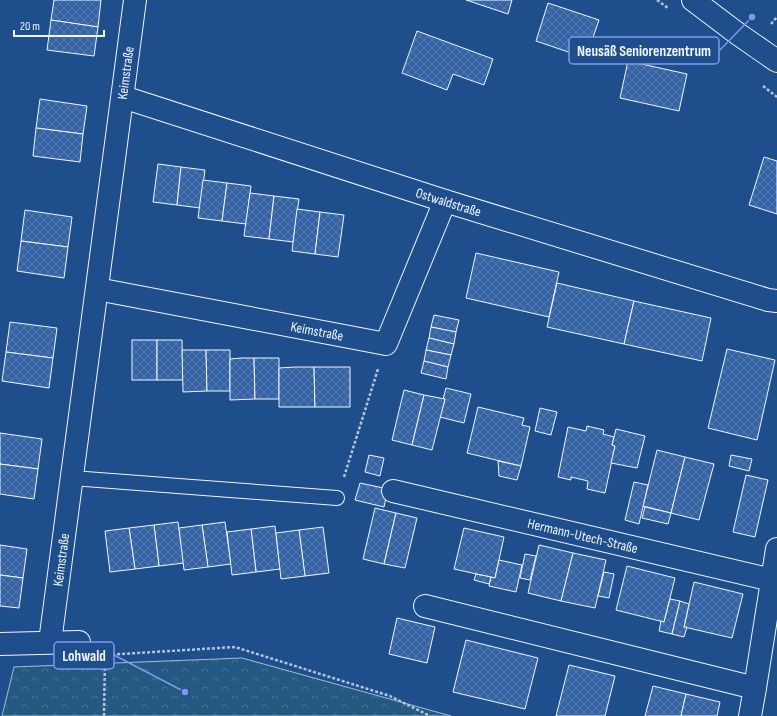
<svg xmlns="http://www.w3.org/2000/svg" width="777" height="716" viewBox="0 0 777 716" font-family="'Sofia Sans Condensed',sans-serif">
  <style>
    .forest { fill: url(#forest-crowns); stroke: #a8bbd7 }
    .building { fill: url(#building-cross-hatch); stroke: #f2f6ff }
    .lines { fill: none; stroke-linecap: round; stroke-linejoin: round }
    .service-casing { stroke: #f2f6ff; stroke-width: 16 }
    .minor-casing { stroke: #f2f6ff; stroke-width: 24 }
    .tertiary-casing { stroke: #f2f6ff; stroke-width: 24 }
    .path { stroke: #b3c4dc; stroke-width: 2.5; stroke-dasharray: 3 2; stroke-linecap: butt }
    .service { stroke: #1f4e8c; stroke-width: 14 }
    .minor { stroke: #1f4e8c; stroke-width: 22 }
    .tertiary { stroke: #1f4e8c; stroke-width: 22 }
    .labels { text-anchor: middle; stroke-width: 3; stroke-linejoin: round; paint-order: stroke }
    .street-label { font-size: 14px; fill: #f2f6ff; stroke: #1f4e8c }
    .leader { fill: none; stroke: #7d9aea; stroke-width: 1.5 }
    .callout-dot { fill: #7d9aea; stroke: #1f4e8c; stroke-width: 1.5 }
    .callout { fill: #1f4e8c; stroke: #7d9aea; stroke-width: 1.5 }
    .callout-label { font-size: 15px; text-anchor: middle; font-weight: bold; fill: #f2f6ff }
  </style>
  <defs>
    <pattern id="forest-crowns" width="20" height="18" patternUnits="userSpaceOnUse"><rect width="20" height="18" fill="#245a82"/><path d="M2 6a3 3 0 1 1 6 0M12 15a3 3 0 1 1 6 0" fill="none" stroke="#447295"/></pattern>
    <pattern id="building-cross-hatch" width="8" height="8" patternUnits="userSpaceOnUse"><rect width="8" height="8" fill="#3563a3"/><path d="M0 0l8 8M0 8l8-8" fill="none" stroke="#537ab1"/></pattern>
  </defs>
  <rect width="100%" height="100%" fill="#1f4e8c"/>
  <!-- forest -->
  <polygon class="forest" points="242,658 451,716 2,716 14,667"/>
  <!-- building -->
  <g class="building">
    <polygon points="54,0 101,0 98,27 51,20"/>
    <polygon points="466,0 512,0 508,14"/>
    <polygon points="548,3 599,20 586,58 536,41"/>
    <polygon points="51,20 98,27 94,56 47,50"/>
    <polygon points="417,31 493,59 484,85 453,74 447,90 402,73"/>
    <polygon points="628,61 687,74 679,111 620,98"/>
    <polygon points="40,99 87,106 83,134 36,128"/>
    <polygon points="36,128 83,134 80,162 33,156"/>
    <polygon points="764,157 777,161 777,214 749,205"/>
    <polygon points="158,164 181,167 177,205 153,202"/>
    <polygon points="181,167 205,170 200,208 177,205"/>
    <polygon points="203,180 227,183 222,221 198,218"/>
    <polygon points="227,183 251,186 246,224 222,221"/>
    <polygon points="250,193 274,196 269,239 244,236"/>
    <polygon points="274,196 299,199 293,242 269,239"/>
    <polygon points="297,209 320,212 315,254 292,251"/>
    <polygon points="25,210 72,217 68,247 21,241"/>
    <polygon points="320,212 344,215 338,257 315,254"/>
    <polygon points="21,241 68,247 64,278 17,271"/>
    <polygon points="476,253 559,272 549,317 466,298"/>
    <polygon points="557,283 634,301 624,344 547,327"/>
    <polygon points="634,301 711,318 702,361 624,344"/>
    <polygon points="434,315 459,320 456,332 431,327"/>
    <polygon points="10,322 57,328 53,358 6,352"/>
    <polygon points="431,327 456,332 454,344 429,338"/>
    <polygon points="429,338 454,344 451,355 426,350"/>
    <rect x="132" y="340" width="25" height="40"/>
    <polygon points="157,340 182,340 183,380 157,380"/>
    <polygon points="727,349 775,360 757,440 708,428"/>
    <polygon points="182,350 206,350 207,391 183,392"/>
    <polygon points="206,350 230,350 230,391 207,391"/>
    <polygon points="426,350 451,355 448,367 424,361"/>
    <polygon points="6,352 53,358 49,388 2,381"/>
    <polygon points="242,358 254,358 255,399 230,400 230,359"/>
    <polygon points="254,358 279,358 279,399 255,399"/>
    <polygon points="424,361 448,367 446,379 421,373"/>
    <polygon points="296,367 314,367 315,407 279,407 279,368"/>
    <polygon points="314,367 350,367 350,407 315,407"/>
    <polygon points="446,388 471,394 464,423 440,417 445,399 443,399"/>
    <polygon points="404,390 424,395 412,445 392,440"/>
    <polygon points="424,395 445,399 432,450 412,445"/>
    <polygon points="478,407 524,418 522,425 530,427 521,466 467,453"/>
    <polygon points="540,408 557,412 551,435 535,431"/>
    <polygon points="587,426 604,430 603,434 614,437 612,445 615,446 605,493 587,489 588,481 571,477 571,480 558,477 568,427 586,431"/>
    <polygon points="616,429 645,436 637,468 611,463 615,446 612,445"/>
    <polygon points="0,433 42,439 38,469 0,464"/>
    <polygon points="657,450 685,457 671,513 643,506"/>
    <polygon points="369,455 384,458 380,476 365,472"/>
    <polygon points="731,455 752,459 749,471 729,466"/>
    <polygon points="685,457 714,464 699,520 671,513"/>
    <polygon points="498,461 521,466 517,480 499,476"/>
    <polygon points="0,464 38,469 34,499 0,494"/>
    <polygon points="746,475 768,480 755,537 733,532"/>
    <polygon points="634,482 648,485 639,524 625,520"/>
    <polygon points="360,483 388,489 384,507 355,500"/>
    <polygon points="645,507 671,513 668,524 642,518"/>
    <polygon points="375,508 396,513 384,564 363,559"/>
    <polygon points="396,513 417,518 405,568 384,564"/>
    <polygon points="178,522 184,563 159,566 154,525"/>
    <polygon points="225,522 231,564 208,567 202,525"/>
    <polygon points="154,525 159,566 135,569 129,528"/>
    <polygon points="202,525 208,567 184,570 179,528"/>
    <polygon points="275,526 280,569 256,572 251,529"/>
    <polygon points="323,527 329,573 305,576 299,530"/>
    <polygon points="129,528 135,569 110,572 105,531"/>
    <polygon points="464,528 504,537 495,578 454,569"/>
    <polygon points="251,529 256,572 232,575 227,532"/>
    <polygon points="299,530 305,576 281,579 276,533"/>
    <polygon points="0,545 27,549 23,578 0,575"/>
    <polygon points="539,545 573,553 561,601 528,593"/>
    <polygon points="573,553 606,560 595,608 561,601"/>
    <polygon points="525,554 536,556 530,580 520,578"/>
    <polygon points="499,560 522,565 516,592 489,586 491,577 495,578"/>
    <polygon points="627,566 675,578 664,622 616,610"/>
    <polygon points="604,572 614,574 609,598 598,596"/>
    <polygon points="476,574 491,577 489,584 474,580"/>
    <polygon points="0,575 23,578 19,608 0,606"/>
    <polygon points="694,582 743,594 732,638 684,627"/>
    <polygon points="670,599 680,601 672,634 659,631 661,621 664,622"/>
    <polygon points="680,601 689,604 684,627 687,627 684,637 672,634"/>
    <polygon points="397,618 435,627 427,663 389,654"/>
    <polygon points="466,640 538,658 525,709 453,692"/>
    <polygon points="569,665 615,676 605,716 556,716"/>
    <polygon points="653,686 686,694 681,716 645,716"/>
    <polygon points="686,694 720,702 717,716 681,716"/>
  </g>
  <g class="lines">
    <defs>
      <polyline id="service" points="72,478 337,498"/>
      <g id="minor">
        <path id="s1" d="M123 97 445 201 768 300 777 301"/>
        <path id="s2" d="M97 289 386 344 445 201"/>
        <path id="s3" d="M393 491 772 580"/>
        <polyline points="425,606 755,688"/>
        <path id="s4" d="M50 642 135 0"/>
        <polyline points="0,644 79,642"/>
        <polyline points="750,716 755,688 777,549"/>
      </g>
      <polyline id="tertiary" points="693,0 738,34 777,61"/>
    </defs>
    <!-- service casing -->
    <use href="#service" class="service-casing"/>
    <!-- minor casing -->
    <use href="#minor" class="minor-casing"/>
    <!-- tertiary casing -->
    <use href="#tertiary" class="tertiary-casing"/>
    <!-- path -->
    <g class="path">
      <polyline points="657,0 668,8"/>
      <polyline points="771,24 777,17"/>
      <polyline points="763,86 777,97"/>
      <polyline points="344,477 378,369"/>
      <polyline points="103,653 105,655 235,647 390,696 430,716"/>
      <polyline points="104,716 105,655"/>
    </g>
    <!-- service -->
    <use href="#service" class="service"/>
    <!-- minor -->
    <use href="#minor" class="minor"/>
    <!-- tertiary -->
    <use href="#tertiary" class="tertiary"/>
  </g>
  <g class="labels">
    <!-- street labels -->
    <g class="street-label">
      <text dy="5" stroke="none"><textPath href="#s4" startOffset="574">Keimstraße</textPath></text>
      <text dy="5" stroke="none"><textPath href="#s1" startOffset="342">Ostwaldstraße</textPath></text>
      <text dy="5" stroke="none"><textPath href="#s2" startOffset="224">Keimstraße</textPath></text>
      <text dy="5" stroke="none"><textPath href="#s3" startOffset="195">Hermann-Utech-Straße</textPath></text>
      <text dy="5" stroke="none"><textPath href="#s4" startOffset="83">Keimstraße</textPath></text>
    </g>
  </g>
  <!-- callouts -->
  <path class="leader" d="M752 17L719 51M185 692L114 655"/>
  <g class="callout-dot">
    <circle cx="752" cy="17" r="4"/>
    <circle cx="185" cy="692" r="4"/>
  </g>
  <g class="callout">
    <rect x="569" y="37" width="150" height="27" rx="4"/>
    <rect x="54" y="642" width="60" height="27" rx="4"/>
  </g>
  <g class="callout-label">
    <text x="644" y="56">Neusäß Seniorenzentrum</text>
    <text x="84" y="661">Lohwald</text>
  </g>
  <!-- scale -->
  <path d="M14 30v6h90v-6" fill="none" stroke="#f2f6ff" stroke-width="2"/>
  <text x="20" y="30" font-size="12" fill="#f2f6ff" stroke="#1f4e8c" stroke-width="3" paint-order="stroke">20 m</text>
</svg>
